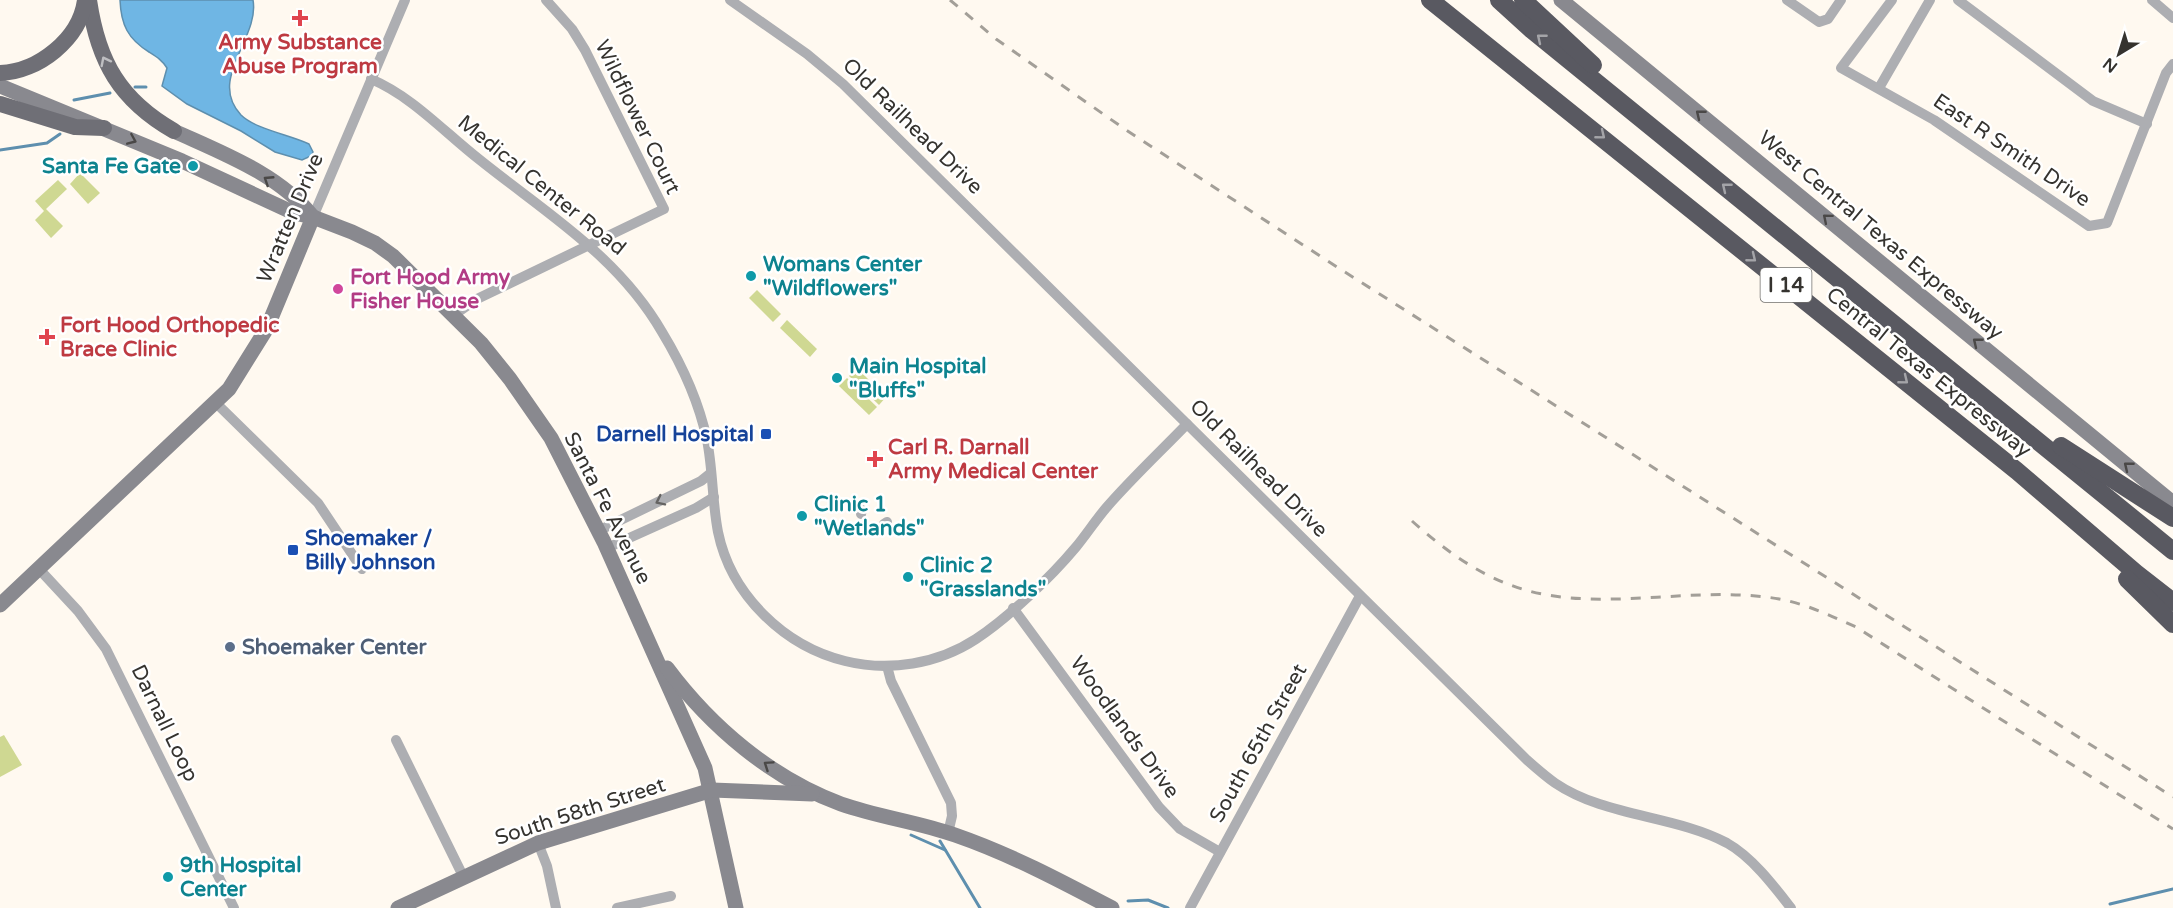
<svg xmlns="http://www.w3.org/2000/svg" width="2173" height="908" viewBox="0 0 2173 908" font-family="'Varela Round',sans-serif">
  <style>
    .green { fill: #cfd892 }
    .water { fill: #6fb6e4; stroke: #5e8fae; stroke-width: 1.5 }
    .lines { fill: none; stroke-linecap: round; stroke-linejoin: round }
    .stream { stroke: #5e8fae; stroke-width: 3 }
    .street { stroke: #adaeb2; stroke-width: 10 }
    .secondary { stroke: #89898f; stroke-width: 15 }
    .primary { stroke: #6f6f76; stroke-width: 16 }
    .highway { stroke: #595961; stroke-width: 18 }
    .rail { stroke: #a39f98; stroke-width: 3; stroke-dasharray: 10 10; stroke-linecap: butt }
    .oneway { stroke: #a4a4a8 }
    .oneway2 { stroke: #bebec1 }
    .oneway3 { stroke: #4a4847 }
    .oneway4 { stroke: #656463 }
    .health-dot { fill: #e0444e; stroke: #fff; stroke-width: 2 }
    .culture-dot { fill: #0f9aa8; stroke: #fff; stroke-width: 2 }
    .hotel-dot { fill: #d1479c; stroke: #fff; stroke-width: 2 }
    .transit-dot { fill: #1a4fb4; stroke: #fff; stroke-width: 2 }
    .service-dot { fill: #5c6f8a; stroke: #fff; stroke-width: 2 }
    .labels { text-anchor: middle; stroke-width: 5; stroke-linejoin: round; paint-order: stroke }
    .shield { fill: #fff; stroke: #72706d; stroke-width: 1.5 }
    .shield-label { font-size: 20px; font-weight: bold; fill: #35332f }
    .health-label { font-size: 21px; font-weight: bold; fill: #be3a42; stroke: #fff; text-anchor: start }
    .street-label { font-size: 21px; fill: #35332f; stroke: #fff }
    .culture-label { font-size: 21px; font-weight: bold; fill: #0d838f; stroke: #fff; text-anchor: start }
    .hotel-label { font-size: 21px; font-weight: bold; fill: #b23c85; stroke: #fff; text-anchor: start }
    .transit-label { font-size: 21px; font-weight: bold; fill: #164399; stroke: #fff; text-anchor: end }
    .service-label { font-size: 21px; font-weight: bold; fill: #4e5e75; stroke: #fff; text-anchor: start }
  </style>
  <rect width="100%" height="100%" fill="#fff9f0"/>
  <!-- green -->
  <g class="green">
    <polygon points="80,173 100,193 88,204 70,184"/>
    <polygon points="58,180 67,189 46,209 63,226 51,238 35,220 44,211 35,201"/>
    <polygon points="757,290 781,314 773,322 749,298"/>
    <polygon points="787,320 817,349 810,357 780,328"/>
    <polygon points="857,368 886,397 879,405 849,376"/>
    <polygon points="847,378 877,407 869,415 839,386"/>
    <polygon points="4,735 22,765 0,777 0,737"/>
  </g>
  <!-- water -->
  <path class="water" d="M120 0H253C260 38 207 79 241 115 255 129 290 135 309 144L313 152 311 156 302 160 275 152 241 131 187 104 162 86 167 68C162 60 157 57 149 52 128 39 121 25 120 0Z"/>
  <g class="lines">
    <!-- stream -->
    <g class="stream">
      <polyline points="135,87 146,87"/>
      <polyline points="74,100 110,93"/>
      <polyline points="0,150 47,143 60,134"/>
      <polyline points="911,835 945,850"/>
      <polyline points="940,841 980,908"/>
      <polyline points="1128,901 1148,900 1168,908"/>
      <polyline points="2110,904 2173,889"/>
    </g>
    <!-- street -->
    <g class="street">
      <path d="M730 0 807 54 843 84 1527 760C1536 768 1545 776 1555 783 1605 817 1674 815 1727 843 1752 857 1774 886 1791 908"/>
      <polyline points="1787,0 1819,22 1828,19 1841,0"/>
      <polyline points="1892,0 1841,68 1934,120 2089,226 2107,223 2166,73 2173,64"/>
      <polyline points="1958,0 2093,101 2147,124"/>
      <polyline points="2152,0 2173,18"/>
      <path d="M371 79C413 97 444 132 480 160 546 213 618 256 662 332 682 365 699 402 707 440 713 470 712 501 718 532 731 595 784 646 845 661 889 672 938 664 976 639 1008 618 1051 577 1076 547 1086 535 1095 521 1106 508 1131 479 1160 452 1187 424"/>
      <polyline points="1879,88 1930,0"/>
      <polyline points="313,217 405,0"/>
      <polyline points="454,315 477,299 664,209 585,50 572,29 546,0"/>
      <polyline points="216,403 318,503 362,569"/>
      <polyline points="861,514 862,510"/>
      <polyline points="884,524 887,522"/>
      <polyline points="598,531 701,481 711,473"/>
      <polyline points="607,548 696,508 714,497"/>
      <polyline points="39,569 78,611 106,649 234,908"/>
      <polyline points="1013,608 1159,807 1180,829 1220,852"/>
      <polyline points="887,666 891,681 951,803 952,816 948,833"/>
      <polyline points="396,740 463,876"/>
      <polyline points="538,843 547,866 556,908"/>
      <polyline points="617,908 671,896"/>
      <polyline points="1190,908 1360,596"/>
    </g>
    <!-- secondary -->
    <g class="secondary">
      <polyline points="1561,0 2173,503"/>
      <polyline points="0,86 182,161 294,213 313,217 352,232 375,243 393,256 481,343 510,379 551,438 604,542 705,768 736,908"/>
      <path d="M174 131C222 153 279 174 313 217"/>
      <polyline points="0,605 229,389 267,328 313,217"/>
      <path d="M667 668C711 727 771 778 841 804 878 817 918 822 955 835 1010 854 1061 881 1112 908"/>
      <polyline points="398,908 538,843 712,790 812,794"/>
    </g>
    <!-- primary -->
    <g class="primary">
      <path d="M89 0C98 62 120 100 174 131"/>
      <path d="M0 73C38 72 80 39 85 0"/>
      <polyline points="0,104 75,127 104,128"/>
    </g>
    <!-- highway -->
    <g class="highway">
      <polyline points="1430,0 2017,471 2136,573 2173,602"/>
      <polyline points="1499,0 1532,30 2173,551"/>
      <polyline points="1523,0 1593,65"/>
      <polyline points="2061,446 2173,518"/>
      <polyline points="2127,579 2173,624"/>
    </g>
    <!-- rail -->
    <g class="rail">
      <polyline points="950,0 996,39 1126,130 1337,267 2173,797"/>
      <path d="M1412 521C1450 555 1491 584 1542 594 1615 608 1692 588 1765 597 1798 600 1827 614 1856 627L2173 829"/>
    </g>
  </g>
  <!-- one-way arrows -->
  <defs><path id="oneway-chevron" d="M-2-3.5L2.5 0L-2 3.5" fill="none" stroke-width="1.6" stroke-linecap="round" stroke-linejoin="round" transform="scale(1.5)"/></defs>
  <g class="oneway">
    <use href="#oneway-chevron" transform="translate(1541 38) rotate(-141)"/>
    <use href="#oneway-chevron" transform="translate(1601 135) rotate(39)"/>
    <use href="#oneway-chevron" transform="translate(1726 187) rotate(-141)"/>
    <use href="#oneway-chevron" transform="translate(1752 258) rotate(39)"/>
    <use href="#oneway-chevron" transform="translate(1904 380) rotate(39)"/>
  </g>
  <use class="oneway2" href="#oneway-chevron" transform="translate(105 61) rotate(-117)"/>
  <g class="oneway3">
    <use href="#oneway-chevron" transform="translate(1700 114) rotate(-141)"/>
    <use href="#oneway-chevron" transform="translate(132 140) rotate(23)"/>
    <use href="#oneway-chevron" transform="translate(268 180) rotate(-147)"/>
    <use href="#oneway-chevron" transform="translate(1827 218) rotate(-140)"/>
    <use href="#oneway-chevron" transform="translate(1977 342) rotate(-141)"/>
    <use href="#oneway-chevron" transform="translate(2128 466) rotate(-141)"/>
    <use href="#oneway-chevron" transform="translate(768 765) rotate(-146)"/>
  </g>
  <use class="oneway4" href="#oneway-chevron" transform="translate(660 501) rotate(154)"/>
  <!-- markers -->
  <g class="health-dot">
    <path d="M297 9h6v6h6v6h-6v6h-6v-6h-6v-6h6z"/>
    <path d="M44 328h6v6h6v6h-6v6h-6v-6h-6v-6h6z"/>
    <path d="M872 450h6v6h6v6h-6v6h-6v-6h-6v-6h6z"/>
  </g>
  <g class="culture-dot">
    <circle cx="193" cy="166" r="6"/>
    <circle cx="751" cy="276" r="6"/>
    <circle cx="837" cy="378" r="6"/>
    <circle cx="802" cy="516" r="6"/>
    <circle cx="908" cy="577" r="6"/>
    <circle cx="168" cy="877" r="6"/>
  </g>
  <circle class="hotel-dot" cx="338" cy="289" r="6"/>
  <g class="transit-dot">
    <rect x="760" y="428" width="12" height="12" rx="3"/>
    <rect x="287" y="544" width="12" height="12" rx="3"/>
  </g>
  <circle class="service-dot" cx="230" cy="647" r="6"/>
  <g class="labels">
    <!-- shield labels -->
    <rect class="shield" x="1760.5" y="268" width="51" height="34" rx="4.5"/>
    <g class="shield-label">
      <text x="1786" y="292">I 14</text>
    </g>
    <!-- health labels -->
    <g class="health-label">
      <text x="300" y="49" text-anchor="middle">Army Substance<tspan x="300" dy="24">Abuse Program</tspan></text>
      <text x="60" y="332">Fort Hood Orthopedic<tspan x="60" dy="24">Brace Clinic</tspan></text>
      <text x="888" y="454">Carl R. Darnall<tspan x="888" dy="24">Army Medical Center</tspan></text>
    </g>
    <!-- street labels -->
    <g class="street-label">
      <text transform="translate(638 117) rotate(64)" y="7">Wildflower Court</text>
      <text transform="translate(913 126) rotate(44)" y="7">Old Railhead Drive</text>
      <text transform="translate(2012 150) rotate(34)" y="7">East R Smith Drive</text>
      <text transform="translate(542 185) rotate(39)" y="7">Medical Center Road</text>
      <text transform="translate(290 218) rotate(-67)" y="7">Wratten Drive</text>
      <text transform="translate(1881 235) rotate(40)" y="7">West Central Texas Expressway</text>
      <text transform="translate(1929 372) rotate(39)" y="7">Central Texas Expressway</text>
      <text transform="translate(1259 468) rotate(45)" y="7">Old Railhead Drive</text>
      <text transform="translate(608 508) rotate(63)" y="7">Santa Fe Avenue</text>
      <text transform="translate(165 723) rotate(64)" y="7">Darnall Loop</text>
      <text transform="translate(1125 727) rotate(54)" y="7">Woodlands Drive</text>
      <text transform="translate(1258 743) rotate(-61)" y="7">South 65th Street</text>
      <text transform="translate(580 811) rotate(-18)" y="7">South 58th Street</text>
    </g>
    <!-- culture labels -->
    <g class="culture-label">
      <text x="181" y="173" text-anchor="end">Santa Fe Gate</text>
      <text x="763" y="271">Womans Center<tspan x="763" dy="24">"Wildflowers"</tspan></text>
      <text x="849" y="373">Main Hospital<tspan x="849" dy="24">"Bluffs"</tspan></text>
      <text x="814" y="511">Clinic 1<tspan x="814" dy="24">"Wetlands"</tspan></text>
      <text x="920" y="572">Clinic 2<tspan x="920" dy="24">"Grasslands"</tspan></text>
      <text x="180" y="872">9th Hospital<tspan x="180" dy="24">Center</tspan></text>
    </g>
    <!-- hotel labels -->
    <g class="hotel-label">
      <text x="350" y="284">Fort Hood Army<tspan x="350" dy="24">Fisher House</tspan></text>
    </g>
    <!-- transit labels -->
    <g class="transit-label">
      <text x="754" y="441">Darnell Hospital</text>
      <text x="305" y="545" text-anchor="start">Shoemaker /<tspan x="305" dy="24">Billy Johnson</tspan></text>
    </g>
    <!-- service labels -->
    <g class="service-label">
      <text x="242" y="654">Shoemaker Center</text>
    </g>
  </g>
  <!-- north arrow -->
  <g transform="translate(2119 54) rotate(218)" stroke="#ffffff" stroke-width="4.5" paint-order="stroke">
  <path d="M0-4.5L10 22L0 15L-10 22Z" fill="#35332f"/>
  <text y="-9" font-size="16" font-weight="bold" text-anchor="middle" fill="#35332f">N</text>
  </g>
</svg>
